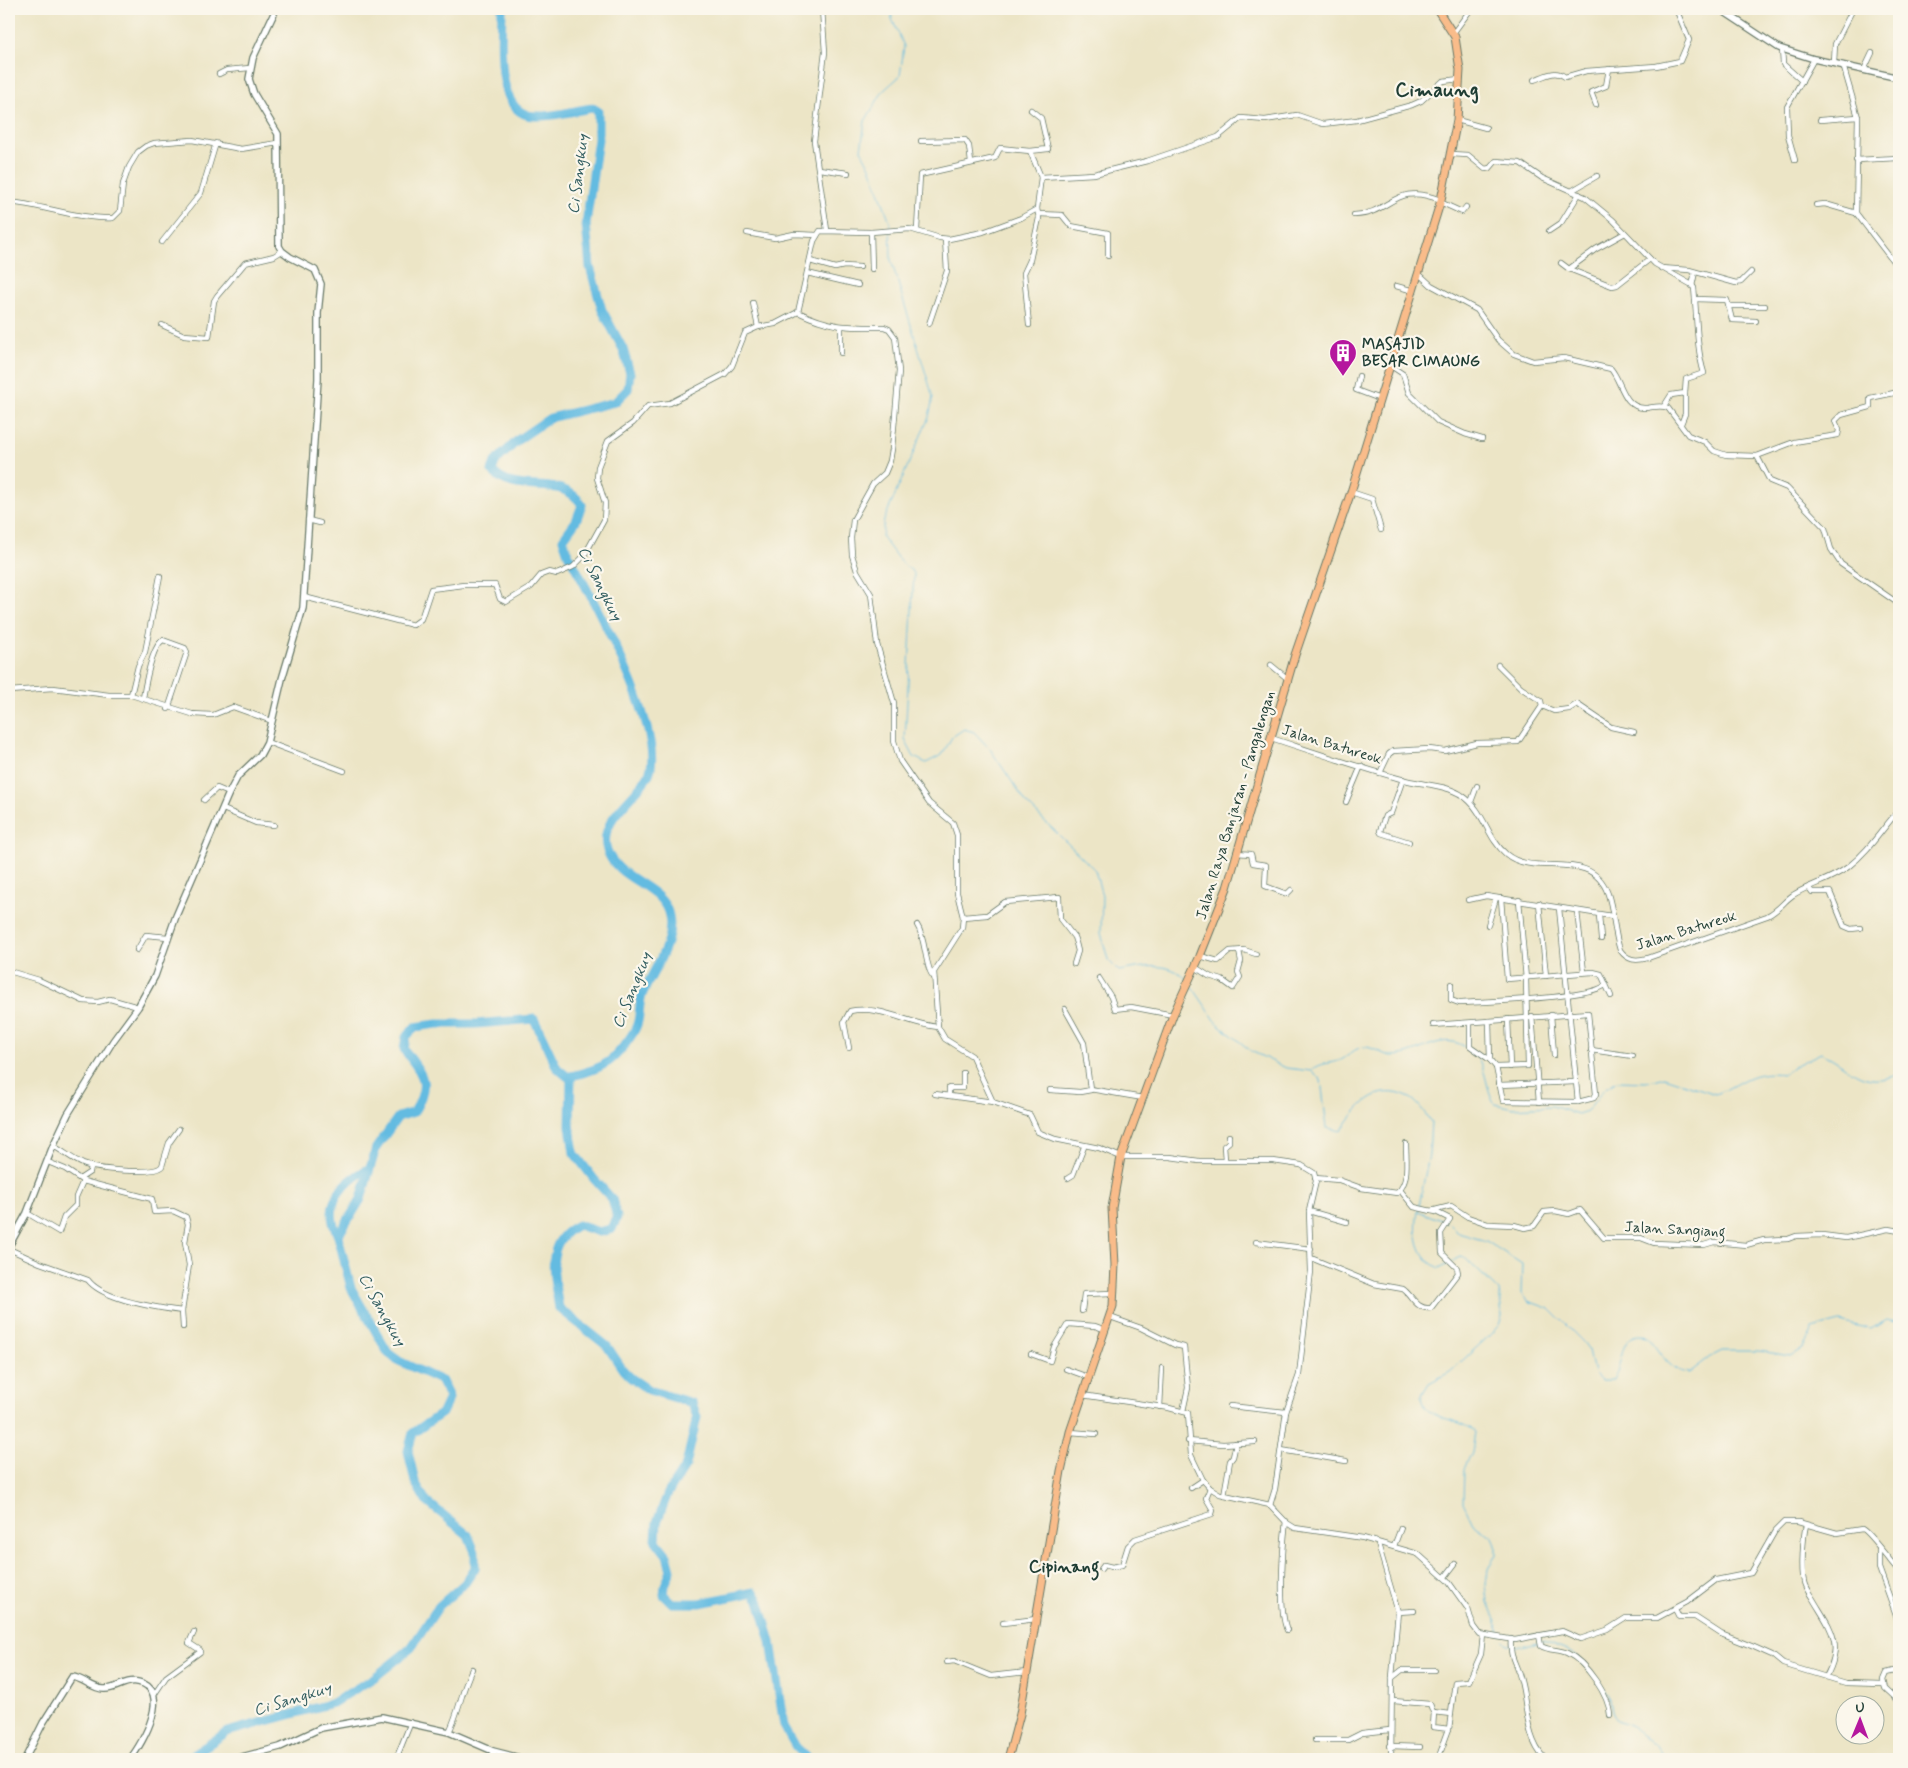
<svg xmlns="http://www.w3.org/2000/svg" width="1908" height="1768" viewBox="0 0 1908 1768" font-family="Mynerve,sans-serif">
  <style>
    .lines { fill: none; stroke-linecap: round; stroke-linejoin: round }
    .stream { stroke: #63bbe1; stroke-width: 1 }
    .river { stroke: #63bbe1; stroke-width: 9 }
    .minor-casing { stroke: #677867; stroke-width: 6 }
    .tertiary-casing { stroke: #677867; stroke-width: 8 }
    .primary-casing { stroke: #677867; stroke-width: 9 }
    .minor { stroke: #fff; stroke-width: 4.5 }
    .tertiary { stroke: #fff; stroke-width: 5.5 }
    .primary { stroke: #f9bc8a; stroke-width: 7 }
    .labels { text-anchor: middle; stroke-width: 4.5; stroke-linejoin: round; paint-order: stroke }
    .poi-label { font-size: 15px; font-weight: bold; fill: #1f3d34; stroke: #fbf7ec; text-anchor: start }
    .street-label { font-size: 15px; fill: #1f3d34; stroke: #fbf7ec }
    .water-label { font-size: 16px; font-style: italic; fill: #305c5f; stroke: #fbf7ec }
    .quarter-label { font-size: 18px; font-weight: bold; fill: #1f3d34; stroke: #fbf7ec }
    .district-label { font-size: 20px; font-weight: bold; fill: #1f3d34; stroke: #fbf7ec }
  </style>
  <rect width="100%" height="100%" fill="#fbf7ec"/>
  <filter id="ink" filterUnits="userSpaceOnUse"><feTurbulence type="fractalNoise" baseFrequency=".02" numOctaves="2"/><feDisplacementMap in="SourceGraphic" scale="10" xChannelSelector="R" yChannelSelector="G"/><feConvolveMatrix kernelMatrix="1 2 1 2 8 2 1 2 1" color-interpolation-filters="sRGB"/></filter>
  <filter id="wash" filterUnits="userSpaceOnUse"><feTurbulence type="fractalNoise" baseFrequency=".0096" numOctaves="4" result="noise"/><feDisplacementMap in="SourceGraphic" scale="20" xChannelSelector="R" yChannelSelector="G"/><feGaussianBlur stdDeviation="1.12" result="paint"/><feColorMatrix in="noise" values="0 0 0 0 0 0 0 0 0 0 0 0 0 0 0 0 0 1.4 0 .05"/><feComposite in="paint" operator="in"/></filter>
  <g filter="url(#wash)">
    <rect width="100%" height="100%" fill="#ece5c6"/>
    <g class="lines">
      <!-- stream -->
      <g class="stream">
        <path d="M891 9 892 19 904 46 900 76 883 91 865 121 861 150 871 169 890 222 891 260 933 397 929 417 884 520 882 537 899 560 914 573 905 740 914 757 926 763 942 755 952 737 964 729 974 732 990 749 1027 804 1095 870 1102 896 1101 933 1108 960 1119 971C1142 967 1170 960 1187 980"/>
        <path d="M1191 985 1217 1023 1251 1051 1286 1068 1311 1071 1321 1080 1327 1128 1341 1131C1358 1107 1376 1081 1410 1098 1418 1102 1426 1115 1431 1122L1429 1155 1418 1211 1446 1222"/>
        <path d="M1312 1070C1321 1062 1331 1064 1341 1060 1349 1056 1354 1048 1364 1047 1375 1047 1383 1056 1393 1056 1423 1055 1441 1028 1470 1050 1488 1064 1484 1087 1495 1104L1513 1108 1552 1106 1578 1114 1587 1111 1604 1089 1617 1081 1646 1082 1664 1077 1716 1094C1745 1082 1749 1070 1784 1074L1794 1066 1821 1053C1852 1066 1860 1090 1899 1074"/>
        <path d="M1418 1212C1414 1233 1417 1258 1439 1268L1461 1257 1465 1258 1499 1291 1502 1316 1499 1325 1490 1335 1450 1372 1429 1383 1421 1396C1423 1422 1460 1416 1475 1432L1472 1452 1464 1469 1463 1503 1473 1524 1493 1538 1496 1545V1554L1488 1570 1486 1584 1488 1602 1501 1635"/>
        <path d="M1450 1223 1458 1233 1486 1241 1522 1264 1521 1294 1528 1301 1550 1309 1583 1342 1589 1350 1594 1373 1601 1380H1614C1623 1362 1619 1329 1648 1336 1658 1351 1670 1372 1689 1373L1710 1357 1722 1351H1759L1791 1356 1803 1349 1813 1329 1840 1322 1871 1329 1887 1320 1899 1323"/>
        <polyline points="1504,1641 1507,1645 1516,1647 1543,1641 1565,1649 1579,1658 1586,1666"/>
        <polyline points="1601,1685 1609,1695 1612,1711 1617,1720 1630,1725 1639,1735 1655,1744 1665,1759"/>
      </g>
      <!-- river -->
      <g class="river">
        <path d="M571 1076 570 1126 574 1153 594 1179 612 1199 617 1217 612 1229 599 1232 578 1225C543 1242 554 1277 559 1308L607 1346 623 1370 631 1378 649 1390 692 1403 697 1417 686 1465 668 1493 657 1522 656 1541 667 1555 671 1570 665 1585 664 1595 672 1603H700L754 1592 759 1600 771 1642 784 1726 796 1747 809 1759"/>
        <path d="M338 1236C322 1204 341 1183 370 1168"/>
        <path d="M189 1759 191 1756 227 1732 333 1703 375 1677 411 1648 439 1606 465 1583 475 1568V1552L468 1535 426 1501 415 1482 408 1451 413 1433 442 1413 449 1398 442 1381 399 1361 388 1353 351 1288 338 1236 361 1199 376 1148 398 1117 414 1112C432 1081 422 1075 404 1049L406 1037 415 1027 437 1024H476L534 1019 557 1068 568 1077C586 1072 606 1068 618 1053 625 1045 636 1031 638 1021 640 1013 639 1003 642 995 653 970 680 936 666 907 653 883 616 878 607 850 597 819 638 797 649 774 667 732 590 594 568 554L563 539 576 521 582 505C562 472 518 499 492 471L495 462 519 439 550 418 615 402 628 389 630 373 623 349 602 310 590 267 586 224 598 139V111L593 108C575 110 554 117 535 116 493 116 502 36 502 9"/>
      </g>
    </g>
  </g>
  <g filter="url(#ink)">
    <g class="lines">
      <defs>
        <g id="minor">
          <polyline points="822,9 825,52 814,141 827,230"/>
          <polyline points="1471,9 1525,9"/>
          <polyline points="1454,32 1471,9"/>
          <polyline points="1782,49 1783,64 1802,81"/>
          <polyline points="1834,63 1835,44 1853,9"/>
          <polyline points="1843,65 1858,117 1856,213 1899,269"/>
          <polyline points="1864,70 1872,53"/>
          <polyline points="219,74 227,70 250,68"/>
          <path d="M1534 80C1545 76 1555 69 1565 77L1586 71 1656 66 1680 61 1689 40 1676 9"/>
          <polyline points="1596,105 1591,92 1606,86 1609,69"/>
          <polyline points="1457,120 1486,128"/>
          <polyline points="1820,120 1858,117"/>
          <polyline points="921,141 965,140 969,146 971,163"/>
          <polyline points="1030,151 1048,149 1041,118 1031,110"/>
          <path d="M1451 154 1468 155 1485 169 1490 168 1496 161 1520 163 1542 178 1585 197 1613 220 1655 264 1692 285 1694 288C1697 316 1696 347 1704 373L1686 379 1685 393 1671 395 1664 406"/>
          <polyline points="1795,160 1788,135 1787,107 1814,59"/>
          <polyline points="1856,160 1899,158"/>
          <polyline points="819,169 848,173"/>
          <polyline points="1573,190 1597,176"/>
          <path d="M9 202C43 205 79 220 113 218L120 211 123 184 129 167 138 152 146 146 154 143 192 140 241 149 278 143"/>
          <polyline points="1440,202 1462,212 1466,207"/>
          <polyline points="1816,205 1825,204 1856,213"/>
          <polyline points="1039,214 1062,215 1071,226 1108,233 1108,256"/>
          <path d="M1354 215C1392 214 1393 181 1441 200"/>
          <polyline points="917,230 920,175 995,158 1000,148 1030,151 1041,177"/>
          <polyline points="1549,231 1561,223 1579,194"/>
          <polyline points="871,232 872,269"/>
          <polyline points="747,233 775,238 794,234 817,235"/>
          <polyline points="162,242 201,193 216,143"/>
          <polyline points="810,261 835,268 844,266 860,267"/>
          <polyline points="1561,263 1569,269 1612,286 1617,285 1650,259"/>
          <polyline points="1661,268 1689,270 1736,283 1741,282 1751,272"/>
          <polyline points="1569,269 1596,249 1625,233"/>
          <polyline points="807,273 858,285"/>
          <path d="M1419 274 1431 285 1477 310 1498 340 1514 354 1533 361 1564 358 1611 369C1622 382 1623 407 1644 408 1652 408 1660 404 1668 408L1688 435 1705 442 1714 451 1726 455 1757 456 1770 481 1787 488 1825 528 1831 549 1841 564 1899 604"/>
          <polyline points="1396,286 1414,291"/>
          <polyline points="1692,286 1695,272"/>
          <polyline points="1695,299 1727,300 1732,320 1756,321"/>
          <polyline points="753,303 758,327"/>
          <polyline points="1729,306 1765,306"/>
          <path d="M798 312C831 328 848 327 884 327L889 329 895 337 899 371 892 449 890 461 885 473 873 484 853 520 851 538 852 555 857 571 871 594 877 644 894 703V741L900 761 929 803 953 823 957 835V893L963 917 962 928 934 972 938 1027 945 1039 972 1056 993 1102 1030 1115 1038 1132 1055 1139 1099 1148 1121 1157H1170L1199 1161H1273L1301 1165 1314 1173 1316 1181 1309 1211 1311 1271 1299 1375 1286 1412 1275 1489 1270 1505"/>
          <polyline points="929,324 947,271 945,239"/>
          <polyline points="162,325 184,335 209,337 214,301 217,296 245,263 274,256 282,251"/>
          <polyline points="1029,325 1024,273 1030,260 1039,218 1037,209"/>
          <polyline points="841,326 841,353"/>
          <polyline points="1391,366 1403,374 1409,393 1438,422 1465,434 1482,439"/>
          <polyline points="1359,376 1356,390 1380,399"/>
          <polyline points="1681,424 1685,414 1685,393"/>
          <polyline points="1757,456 1794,442 1838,435 1839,430 1835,421 1841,415 1870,407 1870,398 1899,392"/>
          <polyline points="1351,492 1372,499 1381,530"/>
          <polyline points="308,520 320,523"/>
          <polyline points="304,597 413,625 421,619 431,589 464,585 495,585 500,599 506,602 531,587 541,575 549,572 557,574 573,567 584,556 604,520 605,503 597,478 598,467 608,441 633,423 648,406 670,403 725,374 732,366 745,333 758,327 775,324 798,312 814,241 820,231 871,232 910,229 940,238 949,239 983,232 1021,218 1037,209 1041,177 1094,174 1147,161 1218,137 1241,118 1265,120 1297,115 1323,124 1357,120 1412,105 1421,101 1443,81 1459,79"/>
          <polyline points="1271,665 1288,679"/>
          <polyline points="1498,665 1521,688 1541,701 1542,706"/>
          <polyline points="9,691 53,688 109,695 131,695 192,714 213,715 233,707 272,721"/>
          <polyline points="131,695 138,666 145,652 160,576"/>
          <path d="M143 698C145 686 152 646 163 640L185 648 187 652 168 709"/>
          <path d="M1271 738C1314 752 1358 767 1401 779 1421 785 1446 784 1463 796 1484 810 1487 838 1506 854 1535 879 1591 846 1608 894 1614 912 1614 932 1620 950 1628 961 1636 961 1648 958L1767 916C1779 910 1784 901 1793 895 1811 884 1831 880 1848 867 1869 851 1882 829 1899 810"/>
          <polyline points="267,742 344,771"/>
          <polyline points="1380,773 1389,754 1393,751 1429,749 1445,751 1477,743 1518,742 1542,706 1554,711 1569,709 1577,704 1611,727 1634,732"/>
          <polyline points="1403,779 1391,813 1385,816 1380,831 1381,833 1409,842"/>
          <polyline points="204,800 217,788 229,793"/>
          <polyline points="1346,802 1361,766"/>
          <polyline points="1471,802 1477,786"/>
          <polyline points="223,809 256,823 274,825"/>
          <polyline points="1236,853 1251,854 1253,863 1266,865 1265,886 1287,894 1291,890"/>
          <polyline points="1809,888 1812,892 1830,892 1844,926 1851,929 1860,928"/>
          <polyline points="1501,898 1507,979 1593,972 1601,974 1611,996"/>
          <polyline points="1468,900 1486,896 1612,916"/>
          <polyline points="1539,903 1546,976"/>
          <polyline points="1559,908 1578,1102"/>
          <polyline points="1577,911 1584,972"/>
          <polyline points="1599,915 1601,939"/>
          <polyline points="963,917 987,915 1005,902 1059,897 1060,919 1074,937 1076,943 1078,951 1074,964"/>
          <path d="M917 925C926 938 925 970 934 977"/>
          <polyline points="1488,925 1496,898"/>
          <polyline points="137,950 146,935 168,937"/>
          <polyline points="1200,956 1218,961 1230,951 1244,950 1256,954"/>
          <polyline points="1195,967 1209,976 1222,980 1233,988 1240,977 1238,972 1241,961 1239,951"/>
          <polyline points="9,971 39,980 83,1001 98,1002 110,999 138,1007"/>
          <polyline points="1099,978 1111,997 1115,1009 1131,1007 1173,1015"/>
          <path d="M1451 984V1000L1459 1003C1480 1002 1598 998 1606 984"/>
          <polyline points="1065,1009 1084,1043 1090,1089 1143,1098"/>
          <polygon points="1588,1013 1596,1094 1594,1098 1578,1102 1503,1101 1496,1067 1490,1060 1489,1021"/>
          <polyline points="1551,1015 1554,1055"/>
          <polyline points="1532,1016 1539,1102"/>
          <polyline points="1508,1019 1510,1067"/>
          <polyline points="1470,1023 1470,1046 1490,1060"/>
          <polyline points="1433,1025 1489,1021"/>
          <path d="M849 1048 844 1022 850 1011C881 1005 908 1024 938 1027"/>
          <polyline points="1591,1050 1633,1056"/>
          <polyline points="1496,1067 1528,1066 1526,979 1519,900"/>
          <polyline points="1499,1085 1576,1082"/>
          <polyline points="1050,1090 1080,1092 1091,1090"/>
          <polyline points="935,1094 993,1102"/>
          <polyline points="949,1096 949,1088 963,1088 963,1073"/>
          <path d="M53 1146C63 1151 72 1159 83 1164 95 1169 154 1176 162 1166L169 1143 179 1129"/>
          <polyline points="1225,1160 1224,1146 1229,1142 1229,1136"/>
          <polyline points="48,1162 65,1169 83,1181 152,1199 154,1212 173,1211 186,1217 188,1224 185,1242 189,1265 182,1311 183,1327"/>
          <polyline points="81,1178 90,1172 91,1166"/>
          <polyline points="1068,1178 1073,1175 1084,1147"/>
          <path d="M1315 1178 1339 1180 1361 1188 1397 1193C1410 1182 1406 1159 1406 1144"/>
          <polyline points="1309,1211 1347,1222"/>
          <polyline points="1431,1211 1451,1206 1468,1217 1488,1224 1514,1225 1525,1228 1534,1226 1544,1212 1555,1211 1569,1214 1580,1210 1604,1238 1641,1238 1654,1243 1704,1245 1714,1242 1746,1245 1764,1240 1788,1239 1796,1236 1822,1235 1846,1238 1888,1229 1899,1231"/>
          <polyline points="27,1213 59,1232 64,1217 76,1205 76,1197 83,1181"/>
          <polyline points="1256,1242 1311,1249"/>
          <path d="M9 1249 40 1263 88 1280C103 1300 158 1308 182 1311"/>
          <path d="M1311 1258 1374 1284 1403 1289C1412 1295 1416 1310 1431 1308L1458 1273 1457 1268 1442 1253 1441 1233 1450 1219 1436 1212 1414 1207 1400 1190"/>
          <polyline points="1082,1311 1084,1294 1113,1293"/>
          <polyline points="1110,1317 1141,1328 1175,1345 1184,1347 1188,1388 1183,1411"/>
          <polyline points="1031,1354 1050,1361 1054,1347 1068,1324 1095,1326 1106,1330"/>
          <polyline points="1066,1369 1088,1377"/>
          <path d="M1082 1395 1169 1408 1188 1413 1191 1455 1203 1480 1210 1488 1220 1494 1270 1505 1287 1523 1295 1528 1363 1538 1418 1554 1448 1581 1468 1609 1473 1626 1479 1634 1515 1640 1562 1631 1580 1639 1607 1630 1626 1618H1657L1687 1602 1716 1580 1751 1573 1775 1531 1784 1522H1798L1837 1533 1862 1529C1869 1532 1891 1563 1899 1571"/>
          <polyline points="1230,1406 1286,1412"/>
          <polyline points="1160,1407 1162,1368"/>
          <polyline points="1070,1432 1096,1434"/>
          <polyline points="1188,1441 1223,1444 1255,1442"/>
          <polyline points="1281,1450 1346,1461"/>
          <polyline points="1191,1488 1203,1480"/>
          <polyline points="1224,1495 1230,1461 1233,1457 1236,1443"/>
          <path d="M1286 1521C1283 1545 1278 1610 1287 1630"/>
          <path d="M1806 1525C1803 1537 1801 1570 1804 1582 1805 1588 1810 1594 1813 1599 1830 1628 1845 1643 1826 1677"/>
          <polyline points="1378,1544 1398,1612 1392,1677 1391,1759"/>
          <polyline points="1394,1546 1401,1528"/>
          <polyline points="1879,1549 1879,1568 1899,1623"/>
          <polyline points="1101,1569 1104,1565 1112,1567 1122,1565 1128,1546 1135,1539 1212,1514 1213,1510 1206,1498 1210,1488"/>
          <polyline points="1445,1577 1455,1564"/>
          <polyline points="1675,1609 1679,1617 1695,1617 1721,1634 1754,1647 1772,1655 1783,1664 1846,1683 1883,1684"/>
          <polyline points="1398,1612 1414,1611"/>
          <polyline points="1003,1623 1036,1619"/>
          <path d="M1539 1635 1541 1646C1549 1651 1559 1649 1567 1653 1586 1662 1609 1695 1610 1715"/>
          <path d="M1511 1639C1509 1659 1517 1663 1521 1681 1528 1707 1525 1738 1545 1759"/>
          <polyline points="947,1662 954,1661 991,1676 1027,1672"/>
          <polyline points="1899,1670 1886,1673 1883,1680 1885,1688 1899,1701"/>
          <polyline points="1392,1678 1402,1670 1434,1670"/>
          <polyline points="154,1695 166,1677 200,1652 200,1650 189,1643 194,1632"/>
          <polyline points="1393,1701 1430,1704 1433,1712 1451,1714"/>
          <polyline points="1434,1712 1433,1727 1449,1729"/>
          <path d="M449 1732C459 1712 462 1689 472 1669"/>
          <polyline points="1315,1740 1348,1740 1362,1733 1390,1730"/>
          <polyline points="1390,1746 1420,1747"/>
          <polyline points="396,1759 411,1722"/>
          <polyline points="491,1759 493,1751"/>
          <polyline points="1438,1759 1449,1729 1455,1682 1469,1681 1481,1654 1483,1635"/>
        </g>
        <g id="tertiary">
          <polyline points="1720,9 1779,48 1814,59 1899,78"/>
          <polyline points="9,1246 27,1213 53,1146 68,1114 113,1041 138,1007 155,976 176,916 229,793 238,776 260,755 267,742 282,679 303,608 318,379 318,313 321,284 315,270 290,257 282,251 279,246 278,134 254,94 249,79 253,58 276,9"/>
          <path d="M25 1759 43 1723 72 1677C84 1678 92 1689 104 1689 116 1690 125 1679 138 1682 173 1689 143 1743 130 1759"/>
          <polyline points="234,1759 280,1747 321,1728 382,1717 449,1732 493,1751 524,1759"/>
        </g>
        <polyline id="primary" points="1008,1759 1020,1714 1061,1471 1070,1432 1113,1306 1115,1265 1112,1208 1121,1157 1173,1015 1200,956 1227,888 1295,655 1351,492 1441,200 1457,120 1460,70 1455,37 1437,9"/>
      </defs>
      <!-- minor casing -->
      <use href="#minor" class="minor-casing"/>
      <!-- tertiary casing -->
      <use href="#tertiary" class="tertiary-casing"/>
      <!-- primary casing -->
      <use href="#primary" class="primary-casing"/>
      <!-- minor -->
      <use href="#minor" class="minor"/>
      <!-- tertiary -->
      <use href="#tertiary" class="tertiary"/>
      <!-- primary -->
      <use href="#primary" class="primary"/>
    </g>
  </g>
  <!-- icons -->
  <defs>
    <symbol id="building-pin" viewBox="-11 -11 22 30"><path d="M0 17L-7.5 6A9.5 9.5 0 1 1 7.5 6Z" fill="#b5179e" stroke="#fbf7ec"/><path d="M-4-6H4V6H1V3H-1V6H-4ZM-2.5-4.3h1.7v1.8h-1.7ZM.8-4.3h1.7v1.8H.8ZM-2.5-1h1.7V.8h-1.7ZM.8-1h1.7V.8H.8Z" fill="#fff"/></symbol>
  </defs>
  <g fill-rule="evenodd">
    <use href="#building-pin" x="1327" y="337" width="32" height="43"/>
  </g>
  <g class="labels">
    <!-- poi labels -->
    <g class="poi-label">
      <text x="1362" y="349">MASAJID<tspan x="1362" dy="17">BESAR CIMAUNG</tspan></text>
    </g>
    <!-- street labels -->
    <g class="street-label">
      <text transform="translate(1332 744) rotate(17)" y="5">Jalan Batureok</text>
      <text transform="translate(1235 805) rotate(-73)" y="5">Jalan Raya Banjaran - Pangalengan</text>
      <text transform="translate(1686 930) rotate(-17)" y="5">Jalan Batureok</text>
      <text transform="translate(1675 1229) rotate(3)" y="5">Jalan Sangiang</text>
    </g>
    <!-- water labels -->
    <g class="water-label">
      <text transform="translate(577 174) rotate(-83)" y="6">Ci Sangkuy</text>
      <text transform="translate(601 583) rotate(64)" y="6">Ci Sangkuy</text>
      <text transform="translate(631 990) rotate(-68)" y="6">Ci Sangkuy</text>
      <text transform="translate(383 1309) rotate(61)" y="6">Ci Sangkuy</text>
      <text transform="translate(292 1698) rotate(-17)" y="6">Ci Sangkuy</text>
    </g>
    <!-- quarter labels -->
    <g class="quarter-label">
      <text x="1064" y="1572">Cipinang</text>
    </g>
    <!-- district labels -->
    <g class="district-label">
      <text x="1437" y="96">Cimaung</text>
    </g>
  </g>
  <!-- margin -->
  <rect width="1908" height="1768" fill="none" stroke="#fbf7ec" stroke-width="30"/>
  <!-- north arrow -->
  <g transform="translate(1860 1720) rotate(1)"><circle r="24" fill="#fbf7ec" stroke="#a3ada2"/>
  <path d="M0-4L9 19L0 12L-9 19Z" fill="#b5179e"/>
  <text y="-8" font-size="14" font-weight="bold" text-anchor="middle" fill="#1f3d34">U</text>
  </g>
</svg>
